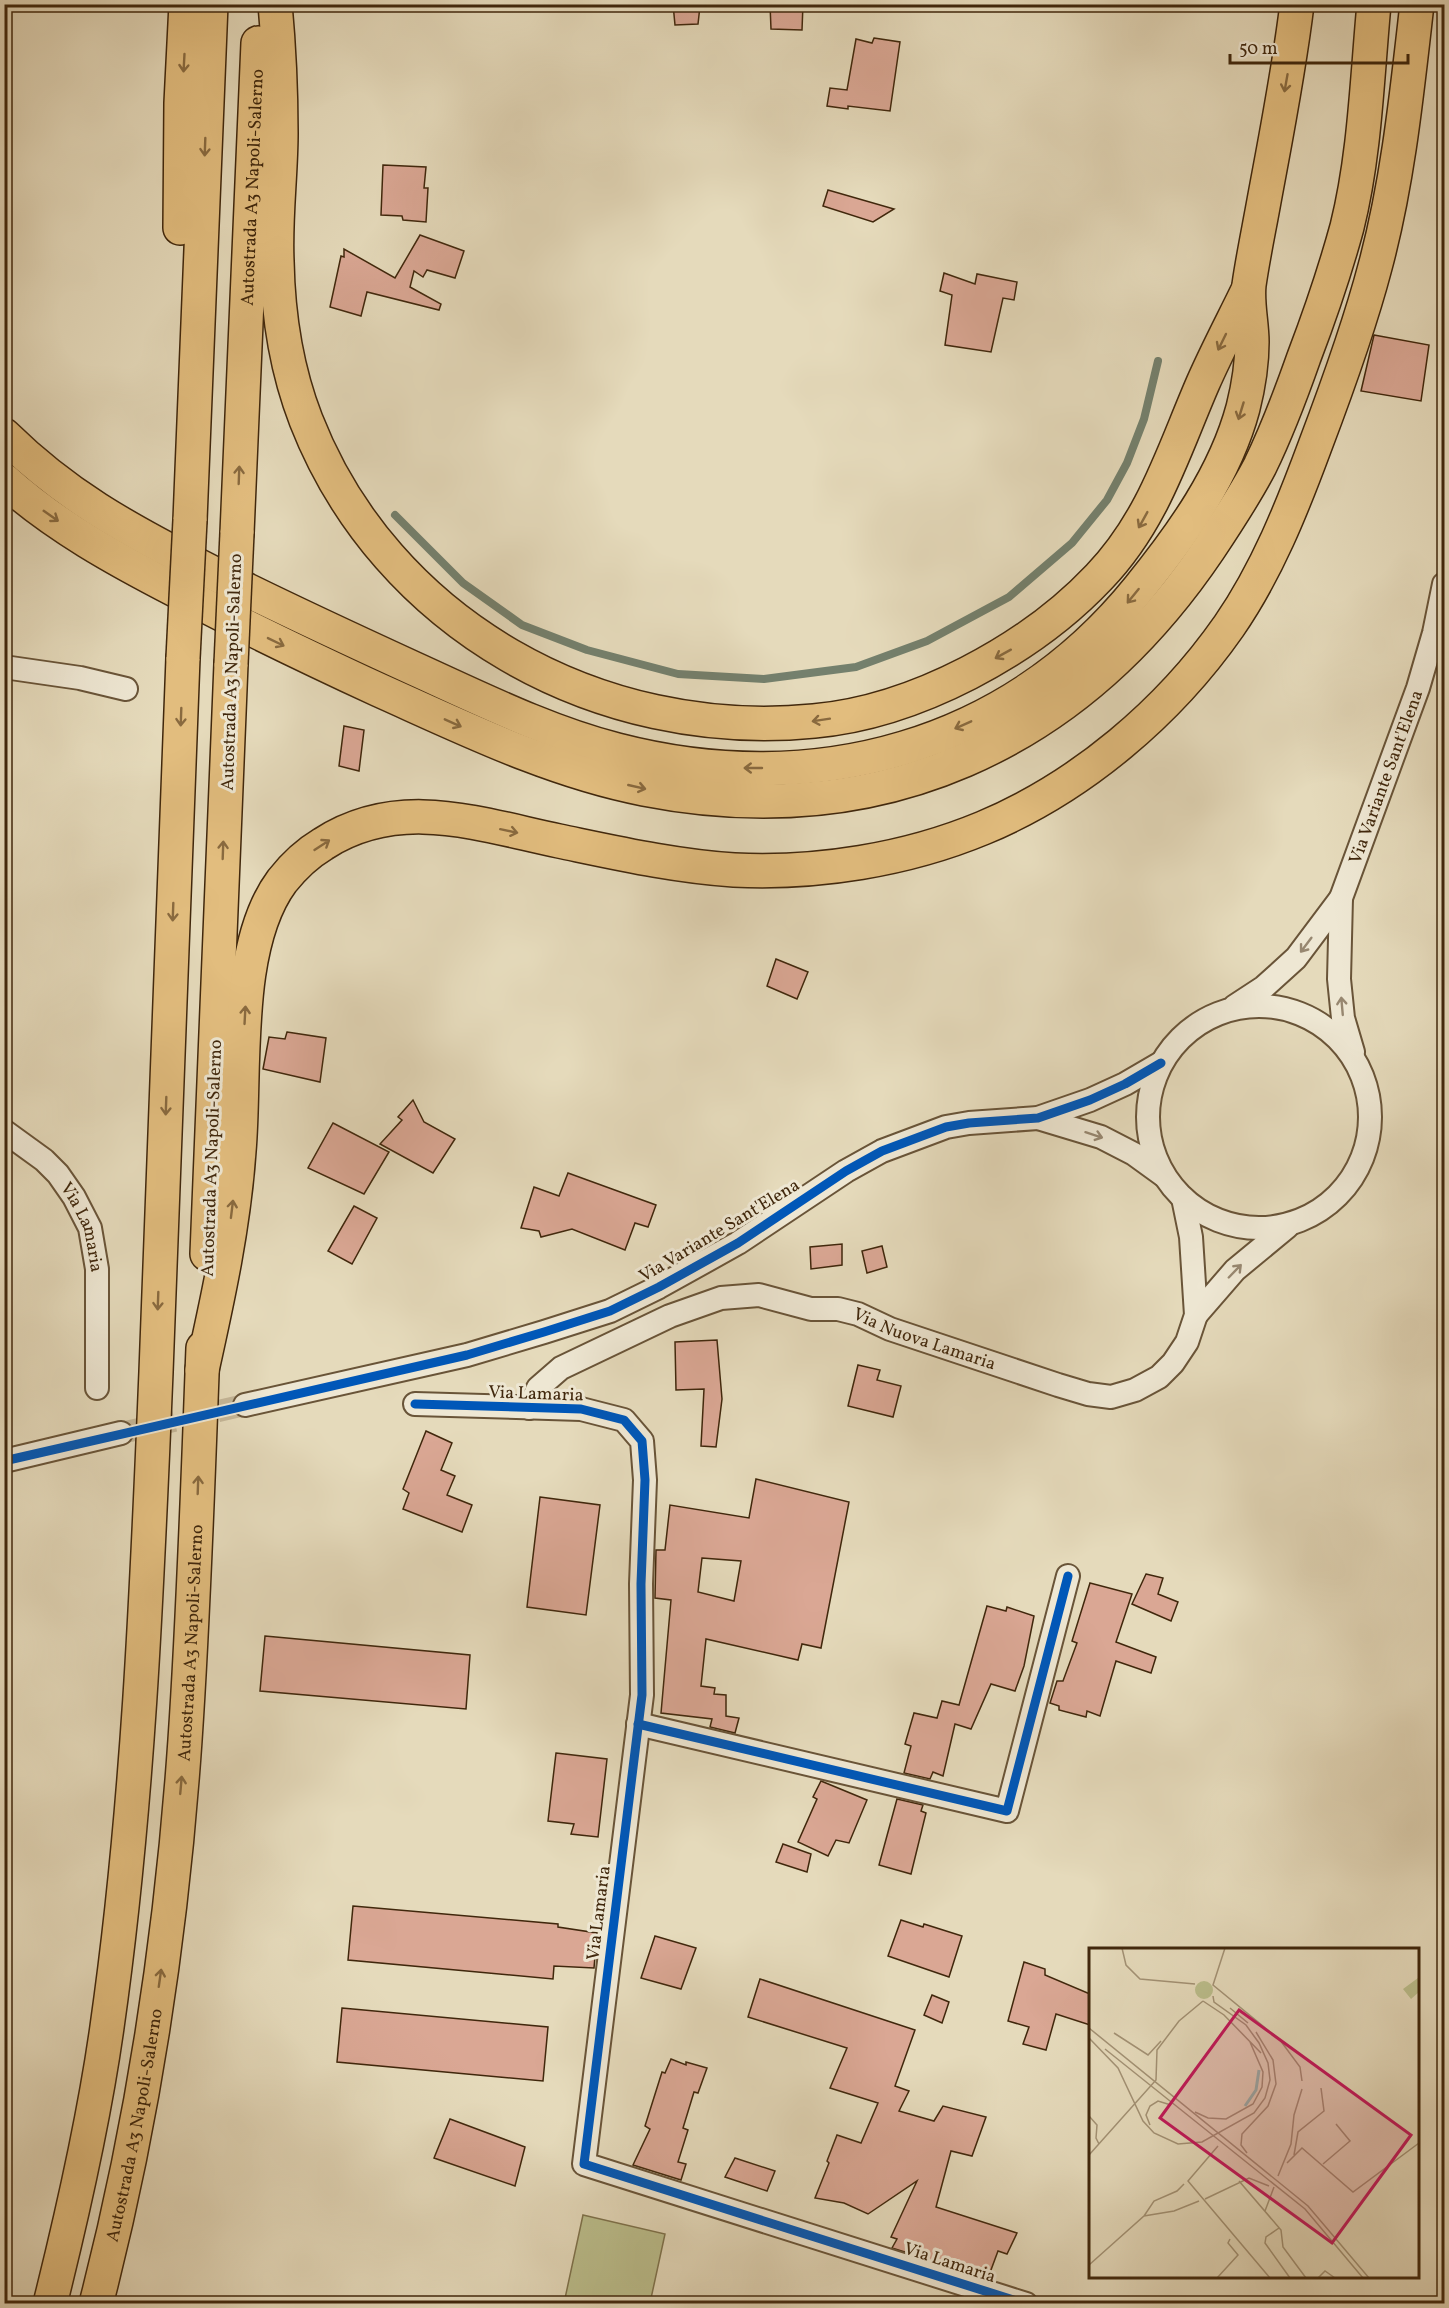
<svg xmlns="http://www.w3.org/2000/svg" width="1449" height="2308" viewBox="0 0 1449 2308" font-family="Vollkorn,serif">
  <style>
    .green { fill: #bbbe8c; stroke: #7e724c; stroke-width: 1.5 }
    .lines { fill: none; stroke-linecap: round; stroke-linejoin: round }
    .stream { stroke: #74806d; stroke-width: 8 }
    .building { fill: #daa794; stroke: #40270c; stroke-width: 1.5; fill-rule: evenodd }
    .minor-tunnel { stroke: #c4b698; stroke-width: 22; stroke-dasharray: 22 11; stroke-linecap: butt }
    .minor-casing { stroke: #695438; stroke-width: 26 }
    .highway-casing { stroke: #40270c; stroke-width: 36 }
    .minor { stroke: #eee7d3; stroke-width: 22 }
    .highway { stroke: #e2bd7e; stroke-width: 33 }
    .highway-bridge-casing { stroke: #40270c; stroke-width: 36; stroke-linecap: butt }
    .highway-bridge { stroke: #e2bd7e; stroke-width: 33 }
    .cycleway-casing { stroke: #eee7d3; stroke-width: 13 }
    .cycleway { stroke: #0057b8; stroke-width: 9 }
    .oneway { stroke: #896a3f }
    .oneway2 { stroke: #978770 }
    .labels { text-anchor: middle; stroke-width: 6; stroke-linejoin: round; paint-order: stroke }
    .street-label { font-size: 18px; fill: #40270c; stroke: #eee7d3 }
    .inset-river { fill: none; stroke: #96bbae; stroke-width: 3 }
    .inset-road { fill: none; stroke: #a39275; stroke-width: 1.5 }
    .view { fill: #c2185b; fill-opacity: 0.15; stroke: #c2185b; stroke-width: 3 }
    .inset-edge { fill: none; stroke: #40270c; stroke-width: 3 }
  </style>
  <rect width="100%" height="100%" fill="#e5dabb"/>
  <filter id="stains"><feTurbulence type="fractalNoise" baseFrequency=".00333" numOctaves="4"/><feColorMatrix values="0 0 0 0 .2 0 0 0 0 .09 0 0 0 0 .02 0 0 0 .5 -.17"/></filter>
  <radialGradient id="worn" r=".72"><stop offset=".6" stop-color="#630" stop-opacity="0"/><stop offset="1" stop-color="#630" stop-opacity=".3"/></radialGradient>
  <!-- green -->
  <polygon class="green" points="583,2215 665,2234 650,2303 564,2303"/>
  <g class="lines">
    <!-- stream -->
    <polyline class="stream" points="395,515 463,583 522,625 587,650 678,674 764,679 856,667 927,641 1009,597 1072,543 1107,500 1127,463 1144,419 1158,361"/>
  </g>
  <!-- building -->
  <g class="building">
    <polygon points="673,4 700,6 698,24 675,25"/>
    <polygon points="770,4 803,4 802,30 771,29"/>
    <polygon points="874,38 900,42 890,111 848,106 848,109 827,106 830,88 847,90 856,39 872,43"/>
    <polygon points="383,165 426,167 424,188 428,188 426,222 403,220 402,216 381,215"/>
    <polygon points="828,190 894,209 873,222 823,206"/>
    <polygon points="420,235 464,251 455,278 427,270 423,277 414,271 410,287 441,304 439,310 367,292 361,316 330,307 341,256 344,257 344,249 395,278"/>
    <polygon points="944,273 975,284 977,274 1017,282 1014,300 1003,298 991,352 945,345 952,295 940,291"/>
    <polygon points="1374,335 1429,345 1421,401 1361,391"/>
    <polygon points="344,726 364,730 359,771 339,766"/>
    <polygon points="776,959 808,972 797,999 767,986"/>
    <polygon points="287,1032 326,1038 320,1082 263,1069 269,1037 285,1039"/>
    <polygon points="413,1100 424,1122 455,1139 433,1173 380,1144 402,1120 398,1117"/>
    <polygon points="333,1123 389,1152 364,1194 308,1168"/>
    <polygon points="568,1173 656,1205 648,1227 635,1223 625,1250 572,1229 541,1237 539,1231 521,1228 534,1187 559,1196"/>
    <polygon points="354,1206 377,1218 352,1264 328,1251"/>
    <polygon points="842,1244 842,1265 811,1269 810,1247"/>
    <polygon points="882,1246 887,1267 867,1273 862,1251"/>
    <polygon points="717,1340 722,1399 716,1447 701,1446 704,1389 676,1390 675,1342"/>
    <polygon points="858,1365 880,1370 877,1380 901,1386 893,1417 848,1406"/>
    <polygon points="426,1431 452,1443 441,1470 455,1476 447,1495 472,1505 462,1532 403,1509 409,1493 403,1489"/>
    <path d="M756 1479 849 1502 821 1648 802 1644 798 1660 706 1639 701 1686 715 1688 714 1694 726 1695V1716L739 1718 735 1733 710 1727 712 1719 661 1713 671 1600 655 1598 656 1550H665L670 1505 749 1518ZM702 1558 741 1561 734 1601 698 1592Z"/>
    <polygon points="540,1497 600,1505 586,1615 527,1607"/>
    <polygon points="1146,1574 1163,1578 1158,1594 1178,1602 1171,1621 1132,1604"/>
    <polygon points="1090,1583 1132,1594 1116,1642 1156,1657 1151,1673 1116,1661 1100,1716 1087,1711 1086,1717 1059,1710 1059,1706 1050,1703 1057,1681 1063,1681 1077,1643 1072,1641"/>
    <polygon points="987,1606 1006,1611 1007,1607 1034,1616 1024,1666 1015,1691 991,1684 971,1729 955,1724 943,1776 933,1772 930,1779 904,1773 911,1746 905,1744 914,1713 937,1718 942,1701 959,1705"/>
    <polygon points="265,1636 470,1655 466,1709 260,1691"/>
    <polygon points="556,1753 607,1759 598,1837 571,1834 574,1824 548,1821"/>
    <polygon points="821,1781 867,1800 849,1843 836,1840 828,1856 798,1842 817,1799 813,1797"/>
    <polygon points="897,1799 923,1805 921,1811 926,1813 911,1874 879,1865"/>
    <polygon points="783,1844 811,1854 807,1872 776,1862"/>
    <polygon points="353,1906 558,1924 558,1927 597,1933 594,1968 554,1966 553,1979 348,1960"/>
    <polygon points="901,1920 923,1927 924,1924 962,1936 949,1977 888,1956"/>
    <polygon points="655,1936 696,1948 681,1989 641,1978"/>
    <polygon points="1024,1962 1045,1969 1045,1975 1090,1994 1090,2025 1056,2014 1046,2050 1023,2044 1029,2027 1008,2021"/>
    <polygon points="760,1979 915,2030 895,2086 909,2091 899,2111 934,2121 943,2106 986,2117 972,2156 951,2151 936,2207 1017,2233 1007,2254 998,2251 988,2278 892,2248 897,2239 891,2237 917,2181 868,2214 844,2203 815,2198 829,2163 827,2161 837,2135 861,2143 878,2103 830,2088 847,2048 748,2017"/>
    <polygon points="932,1995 949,2002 942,2023 924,2015"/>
    <polygon points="342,2008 548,2027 543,2081 337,2062"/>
    <polygon points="671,2059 686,2065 686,2062 707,2068 698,2093 694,2092 683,2128 688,2130 678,2162 686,2164 681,2180 633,2165 650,2129 645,2126 662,2072 665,2073"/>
    <polygon points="450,2119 525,2147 515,2186 434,2158"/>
    <polygon points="735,2158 775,2171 767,2191 725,2177"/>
  </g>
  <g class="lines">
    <!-- minor-tunnel -->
    <polyline class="minor-tunnel" points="121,1433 245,1405"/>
    <defs>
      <g id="minor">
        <polyline points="4,667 80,678 126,689"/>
        <polyline points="1341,898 1339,979 1343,1018 1353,1052"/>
        <circle cx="1259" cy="1117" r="111"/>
        <path id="s1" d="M1235 1006 1264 987 1296 958 1341 898 1418 688 1434 633 1444 584"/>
        <polyline points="1038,1118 1101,1137 1134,1154 1163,1175"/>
        <path id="s2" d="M4 1131 44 1160 58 1174 74 1197 90 1228 97 1269V1388"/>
        <polyline points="1196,1315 1235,1270 1287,1227"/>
        <polyline points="415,1404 581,1409 624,1420 642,1441 645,1480 641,1584 642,1695 584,2164 1026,2304"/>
        <polyline points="245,1405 467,1355 544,1332 610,1311 659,1287 738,1243 846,1171 882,1151 946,1127 969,1123 1038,1118 1090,1100 1125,1084 1161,1063"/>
        <path id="s3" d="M529 1408 538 1388 561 1368 670 1316 721 1298 759 1295 811 1309H838L858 1314 890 1329 1058 1385 1088 1394 1111 1397 1135 1390 1159 1377 1173 1363 1187 1342 1196 1315 1191 1237 1183 1198"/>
        <polyline points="4,1461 121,1433"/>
        <polyline points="638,1724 1007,1811 1068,1576"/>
      </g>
      <g id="highway">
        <path d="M275 4C279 47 281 90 281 133 281 175 275 218 277 261 278 315 287 371 306 420 386 625 599 742 814 721 915 712 1030 650 1099 577 1153 521 1173 452 1203 383 1217 351 1233 321 1248 290"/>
        <polyline points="180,228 181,103 186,4"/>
        <path d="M4 435C65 495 125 528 201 567 271 603 343 636 415 669 481 699 547 732 617 750 814 801 1010 748 1139 588 1182 535 1225 475 1243 408 1248 388 1252 363 1252 342 1252 323 1247 304 1249 285 1253 257 1259 229 1264 201 1276 136 1289 71 1297 4"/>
        <path d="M4 480C55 526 117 560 177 591 243 626 310 658 379 690 464 728 551 771 644 789 879 835 1076 746 1209 549 1227 522 1245 495 1260 466 1277 431 1291 394 1304 357 1320 315 1335 271 1347 227 1365 155 1367 78 1374 4"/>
        <polyline points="190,520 211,4"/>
        <path id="s4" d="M237 533 258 43"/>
        <polyline points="207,1254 231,664"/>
        <path d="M202 1370C218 1298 234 1225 239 1151 246 1072 233 947 282 881 293 867 308 853 323 844 399 795 478 824 559 841 617 853 674 866 734 870 817 874 906 860 983 828 1081 787 1169 712 1229 626 1267 571 1292 508 1315 446 1337 388 1359 328 1375 267 1398 182 1407 92 1417 4"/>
        <path d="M50 2304C73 2212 94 2120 107 2027 138 1810 147 1591 156 1372 165 1134 174 896 183 658"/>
        <path id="s5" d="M96 2304C144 2119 172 1930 185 1740 194 1609 198 1478 203 1348"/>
      </g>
    </defs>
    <!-- minor casing -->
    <use href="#minor" class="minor-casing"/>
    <!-- highway casing -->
    <use href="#highway" class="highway-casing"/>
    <!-- minor -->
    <use href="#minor" class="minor"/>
    <!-- highway -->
    <use href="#highway" class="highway"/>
    <defs>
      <g id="highway-bridge">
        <polyline points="183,658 190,520"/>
        <polyline points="231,664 237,533"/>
      </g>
    </defs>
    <!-- highway-bridge casing -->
    <use href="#highway-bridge" class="highway-bridge-casing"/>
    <!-- highway-bridge -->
    <use href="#highway-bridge" class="highway-bridge"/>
    <defs>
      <g id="cycleway">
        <polyline points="415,1404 581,1409 624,1420 642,1441 645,1480 641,1584 642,1695 584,2164 1026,2304"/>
        <polyline points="4,1461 467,1355 544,1332 610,1311 659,1287 738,1243 846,1171 882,1151 946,1127 969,1123 1038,1118 1090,1100 1125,1084 1161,1063"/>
        <polyline points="638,1724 1007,1811 1068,1576"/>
      </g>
    </defs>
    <!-- cycleway casing -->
    <use href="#cycleway" class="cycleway-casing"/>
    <!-- cycleway -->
    <use href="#cycleway" class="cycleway"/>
  </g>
  <!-- one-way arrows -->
  <defs><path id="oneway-shaft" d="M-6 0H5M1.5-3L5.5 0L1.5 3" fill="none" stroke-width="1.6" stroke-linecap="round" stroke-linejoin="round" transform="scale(1.5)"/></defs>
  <g class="oneway">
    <use href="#oneway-shaft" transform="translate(184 63) rotate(93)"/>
    <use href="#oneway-shaft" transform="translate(1286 83) rotate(100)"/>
    <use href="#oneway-shaft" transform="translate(205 147) rotate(92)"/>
    <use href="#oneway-shaft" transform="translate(1222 342) rotate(116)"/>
    <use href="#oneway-shaft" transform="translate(1241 411) rotate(107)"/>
    <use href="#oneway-shaft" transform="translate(239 475) rotate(-88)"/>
    <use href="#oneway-shaft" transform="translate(51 516) rotate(35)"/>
    <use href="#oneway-shaft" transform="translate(1143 520) rotate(119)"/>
    <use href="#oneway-shaft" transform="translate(1133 596) rotate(129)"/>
    <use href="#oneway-shaft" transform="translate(276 642) rotate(26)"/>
    <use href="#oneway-shaft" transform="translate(1003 654) rotate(151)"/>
    <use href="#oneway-shaft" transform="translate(181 717) rotate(92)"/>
    <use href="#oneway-shaft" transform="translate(821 720) rotate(171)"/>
    <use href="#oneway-shaft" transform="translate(453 723) rotate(24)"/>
    <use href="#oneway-shaft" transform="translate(963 725) rotate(156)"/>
    <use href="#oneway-shaft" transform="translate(753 768) rotate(180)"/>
    <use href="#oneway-shaft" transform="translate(637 787) rotate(13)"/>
    <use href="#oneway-shaft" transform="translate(509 831) rotate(12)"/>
    <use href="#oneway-shaft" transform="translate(322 845) rotate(-33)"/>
    <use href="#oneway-shaft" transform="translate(223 850) rotate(-88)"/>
    <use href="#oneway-shaft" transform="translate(173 912) rotate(92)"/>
    <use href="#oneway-shaft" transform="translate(245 1015) rotate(-87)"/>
    <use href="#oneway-shaft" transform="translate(166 1106) rotate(92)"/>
    <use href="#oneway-shaft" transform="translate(232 1209) rotate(-83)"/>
    <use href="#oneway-shaft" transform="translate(158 1301) rotate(92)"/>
    <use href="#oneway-shaft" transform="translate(198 1485) rotate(-88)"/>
    <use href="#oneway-shaft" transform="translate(181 1785) rotate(-85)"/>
    <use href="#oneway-shaft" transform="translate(160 1978) rotate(-82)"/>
  </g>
  <g class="oneway2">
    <use href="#oneway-shaft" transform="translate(1306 945) rotate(127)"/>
    <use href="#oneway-shaft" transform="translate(1342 1006) rotate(-95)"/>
    <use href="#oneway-shaft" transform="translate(1094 1135) rotate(18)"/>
    <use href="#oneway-shaft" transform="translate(1235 1271) rotate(-46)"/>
  </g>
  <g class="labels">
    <!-- street labels -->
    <g class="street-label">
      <text dy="6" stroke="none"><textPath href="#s4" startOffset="346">Autostrada A3 Napoli-Salerno</textPath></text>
      <text transform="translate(231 672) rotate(-88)" y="6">Autostrada A3 Napoli-Salerno</text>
      <text dy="6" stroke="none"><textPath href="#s1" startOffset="282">Via Variante Sant'Elena</textPath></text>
      <text transform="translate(211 1158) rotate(-88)" y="6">Autostrada A3 Napoli-Salerno</text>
      <text dy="6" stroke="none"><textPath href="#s2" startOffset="129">Via Lamaria</textPath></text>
      <text transform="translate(719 1230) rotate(-31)" y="6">Via Variante Sant'Elena</text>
      <text dy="6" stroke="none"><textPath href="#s3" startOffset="438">Via Nuova Lamaria</textPath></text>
      <text transform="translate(536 1393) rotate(2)" y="6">Via Lamaria</text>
      <text dy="6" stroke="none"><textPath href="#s5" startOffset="669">Autostrada A3 Napoli-Salerno</textPath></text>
      <text transform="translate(598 1913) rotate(-83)" y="6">Via Lamaria</text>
      <text dy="6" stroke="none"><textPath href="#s5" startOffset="183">Autostrada A3 Napoli-Salerno</textPath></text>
      <text transform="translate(950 2262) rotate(18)" y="6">Via Lamaria</text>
    </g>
  </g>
  <!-- overview -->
  <g transform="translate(1089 1948)">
    <rect width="330" height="330" fill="#e5dabb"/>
    <path d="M329 30 330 44 322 51 314 41ZM106 42a9 9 0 1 1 18 0a9 9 0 1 1-18 0Z" fill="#bbbe8c"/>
    <path class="inset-river" d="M156 158 167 142 170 122"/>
    <path class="inset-road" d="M33 0 37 17 51 31 106 36M136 0 124 37 191 92 211 119 213 133M114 53 135 67 172 105M141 60 159 75M0 80 219 258 280 330M25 85 59 107 72 93M0 90 29 120 54 173 65 185 89 196 113 194 165 165 176 150 181 132 179 115 170 95 157 77 125 54 124 48M16 101 216 261 274 330M106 164 119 170 137 171 164 156 173 139 174 124 161 94M0 168 8 177 7 190 10 196M61 177 57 167 61 158 69 153 82 157M129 198 99 233 181 330M158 205 152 197 153 186 179 158 187 136 184 112 167 84M0 207 67 132 68 102 90 73 114 53M205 207 209 184 235 163 232 140M198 215 213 200 264 244 330 195M234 216 261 193 247 176M189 228 202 196 205 167 213 141M150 233 192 282 194 299 217 330M116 251 160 230 180 238M176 263 185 239M55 268 65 253 88 243 95 236M190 280 177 289 176 295 201 330M0 317 55 268 85 263 110 253M128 330 149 307 139 295 141 291M229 330 236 323 246 330"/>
    <path class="view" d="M150 62 322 187 243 295 71 170Z"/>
    <rect width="330" height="330" class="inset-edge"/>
  </g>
  <!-- margin -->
  <rect width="1449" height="2308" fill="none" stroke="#e5dabb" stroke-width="24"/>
  <rect x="6" y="6" width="1437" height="2296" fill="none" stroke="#40270c" stroke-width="3"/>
  <rect x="12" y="12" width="1425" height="2284" fill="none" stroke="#40270c" stroke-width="1.5"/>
  <!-- scale -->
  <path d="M1230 54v9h178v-9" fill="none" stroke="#40270c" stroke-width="3"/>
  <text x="1239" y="54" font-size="18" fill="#40270c" stroke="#eee7d3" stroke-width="4.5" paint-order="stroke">50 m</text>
  <rect width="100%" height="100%" filter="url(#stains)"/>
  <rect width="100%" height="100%" fill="url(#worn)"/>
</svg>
